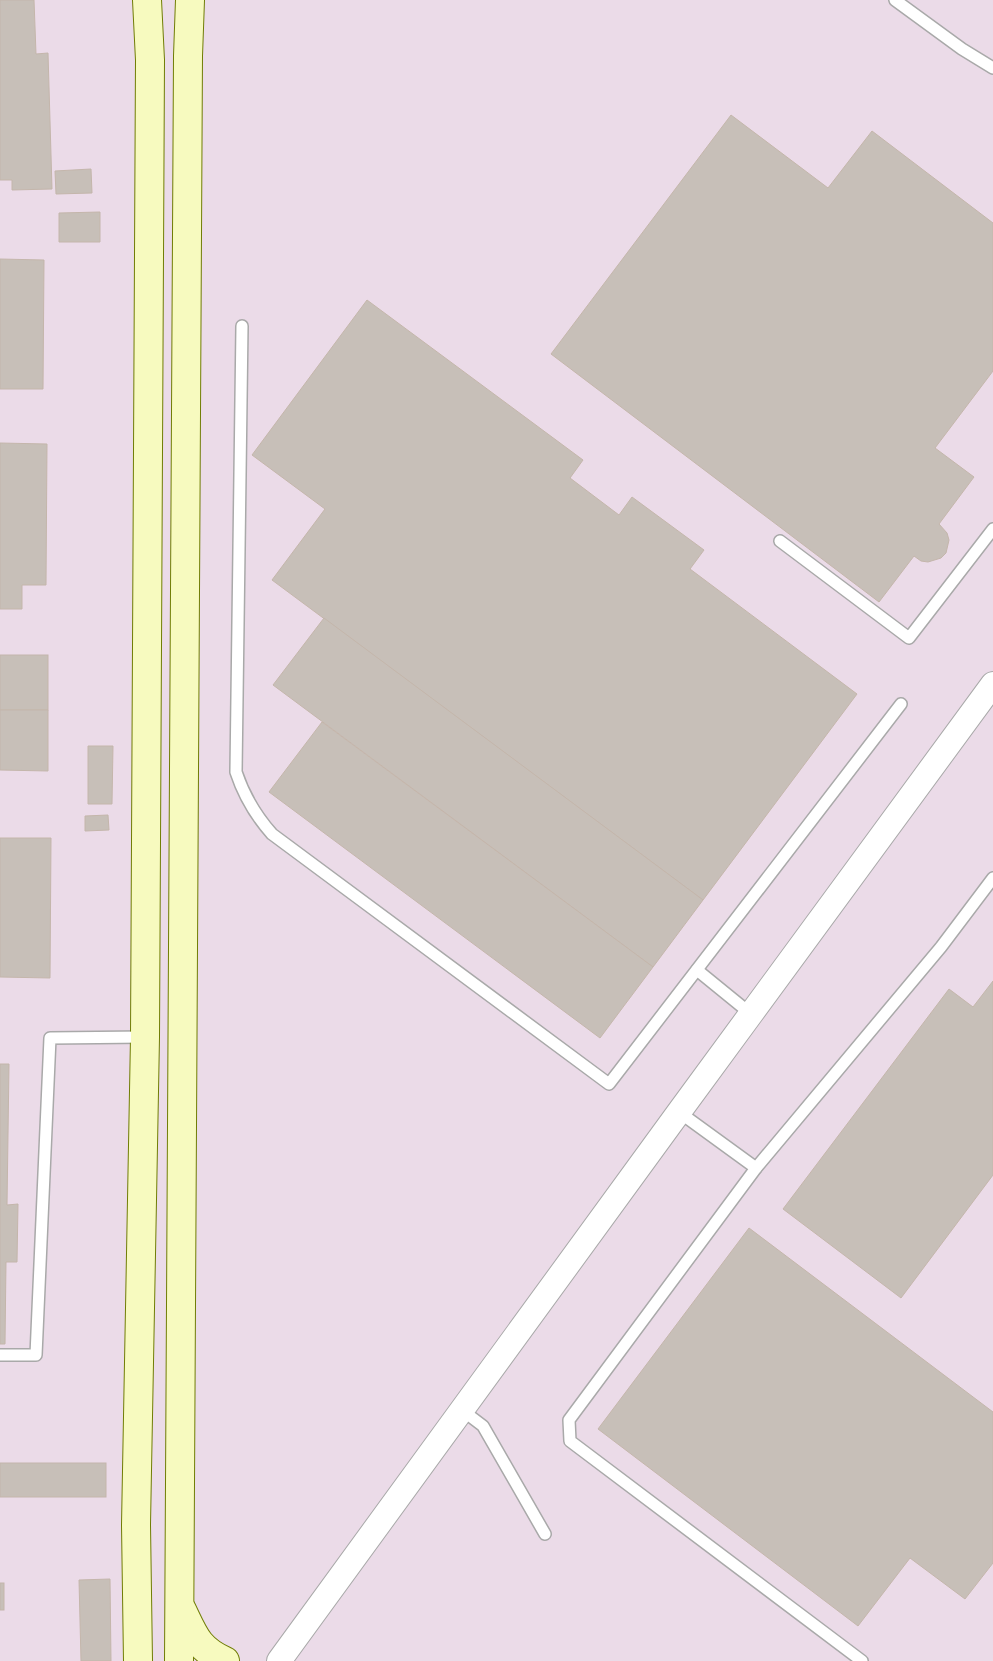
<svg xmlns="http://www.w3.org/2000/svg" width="993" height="1661" viewBox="0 0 993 1661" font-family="'DM Sans',sans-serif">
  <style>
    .industrial { fill: #ebdbe8 }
    .building { fill: #c7bfb8; stroke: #c4b6ab }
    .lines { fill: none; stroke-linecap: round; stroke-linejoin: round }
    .lane-casing { stroke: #a9a9a9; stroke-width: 14 }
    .street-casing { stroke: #a9a9a9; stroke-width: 26 }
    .secondary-casing { stroke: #707d05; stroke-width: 30 }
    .lane { stroke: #fff; stroke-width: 11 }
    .street { stroke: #fff; stroke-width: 24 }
    .secondary { stroke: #f7fabf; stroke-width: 28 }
  </style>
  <rect width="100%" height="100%" fill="#f2efe9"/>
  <!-- industrial -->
  <rect class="industrial" x="0" y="0" width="993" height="1661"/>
  <!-- building -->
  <g class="building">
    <polygon points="0,0 34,0 36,54 48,53 52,189 12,190 12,180 0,180"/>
    <polygon points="731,115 828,188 872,131 993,223 993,371 935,448 974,477 939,524 947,533 949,540 946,553 941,558 928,562 921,561 914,556 879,602 551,354"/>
    <polygon points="91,169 92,193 56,194 55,171"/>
    <polygon points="100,212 100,242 59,242 59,213"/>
    <polygon points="0,259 44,260 43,389 0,389"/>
    <polygon points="367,300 583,460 570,478 619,515 632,497 704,550 690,569 857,694 703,900 272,580 325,509 252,455"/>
    <polygon points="0,443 47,444 46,585 22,585 22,609 0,609"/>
    <polygon points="324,618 703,900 653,967 273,685"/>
    <rect x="0" y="655" width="48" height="55"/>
    <polygon points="0,710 48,710 48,771 0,770"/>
    <polygon points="322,722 653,967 600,1038 269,792"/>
    <polygon points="88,746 113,746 112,804 88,804"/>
    <polygon points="108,815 109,830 85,831 85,816"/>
    <polygon points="0,838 51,838 50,978 0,977"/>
    <polygon points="993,981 993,1175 901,1298 783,1209 949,989 973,1007"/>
    <polygon points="0,1064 9,1064 7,1205 18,1204 17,1262 6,1262 5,1344 0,1344"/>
    <polygon points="749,1228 993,1412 993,1563 965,1599 910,1558 858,1626 598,1429"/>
    <rect x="0" y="1463" width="106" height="34"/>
    <polygon points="110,1579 111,1661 81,1661 79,1580"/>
    <rect x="0" y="1583" width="4" height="27"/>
  </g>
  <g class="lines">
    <defs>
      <g id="lane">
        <polyline points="895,0 962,49 993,68"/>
        <path d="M242 326 236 772C244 796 255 815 272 834L609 1084 901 704"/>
        <polyline points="780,541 909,638 993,529"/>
        <polyline points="697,970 751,1014"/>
        <polyline points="679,1112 756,1168 941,947 993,878"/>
        <polyline points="756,1168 569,1420 570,1441 862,1661"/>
        <polyline points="0,1355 36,1355 50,1038 145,1037"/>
        <polyline points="462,1410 483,1426 545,1534"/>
      </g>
      <polyline id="street" points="279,1661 679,1112 993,684"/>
      <g id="secondary">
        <path d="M182 1610C194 1635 198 1649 225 1661"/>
        <polyline points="138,1661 136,1525 145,1037 150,60 147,0"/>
        <polyline points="179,1661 188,56 190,0"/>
      </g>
    </defs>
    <!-- lane casing -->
    <use href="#lane" class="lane-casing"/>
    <!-- street casing -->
    <use href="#street" class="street-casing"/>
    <!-- secondary casing -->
    <use href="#secondary" class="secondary-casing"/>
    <!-- lane -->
    <use href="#lane" class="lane"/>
    <!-- street -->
    <use href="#street" class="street"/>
    <!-- secondary -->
    <use href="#secondary" class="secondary"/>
  </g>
</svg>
